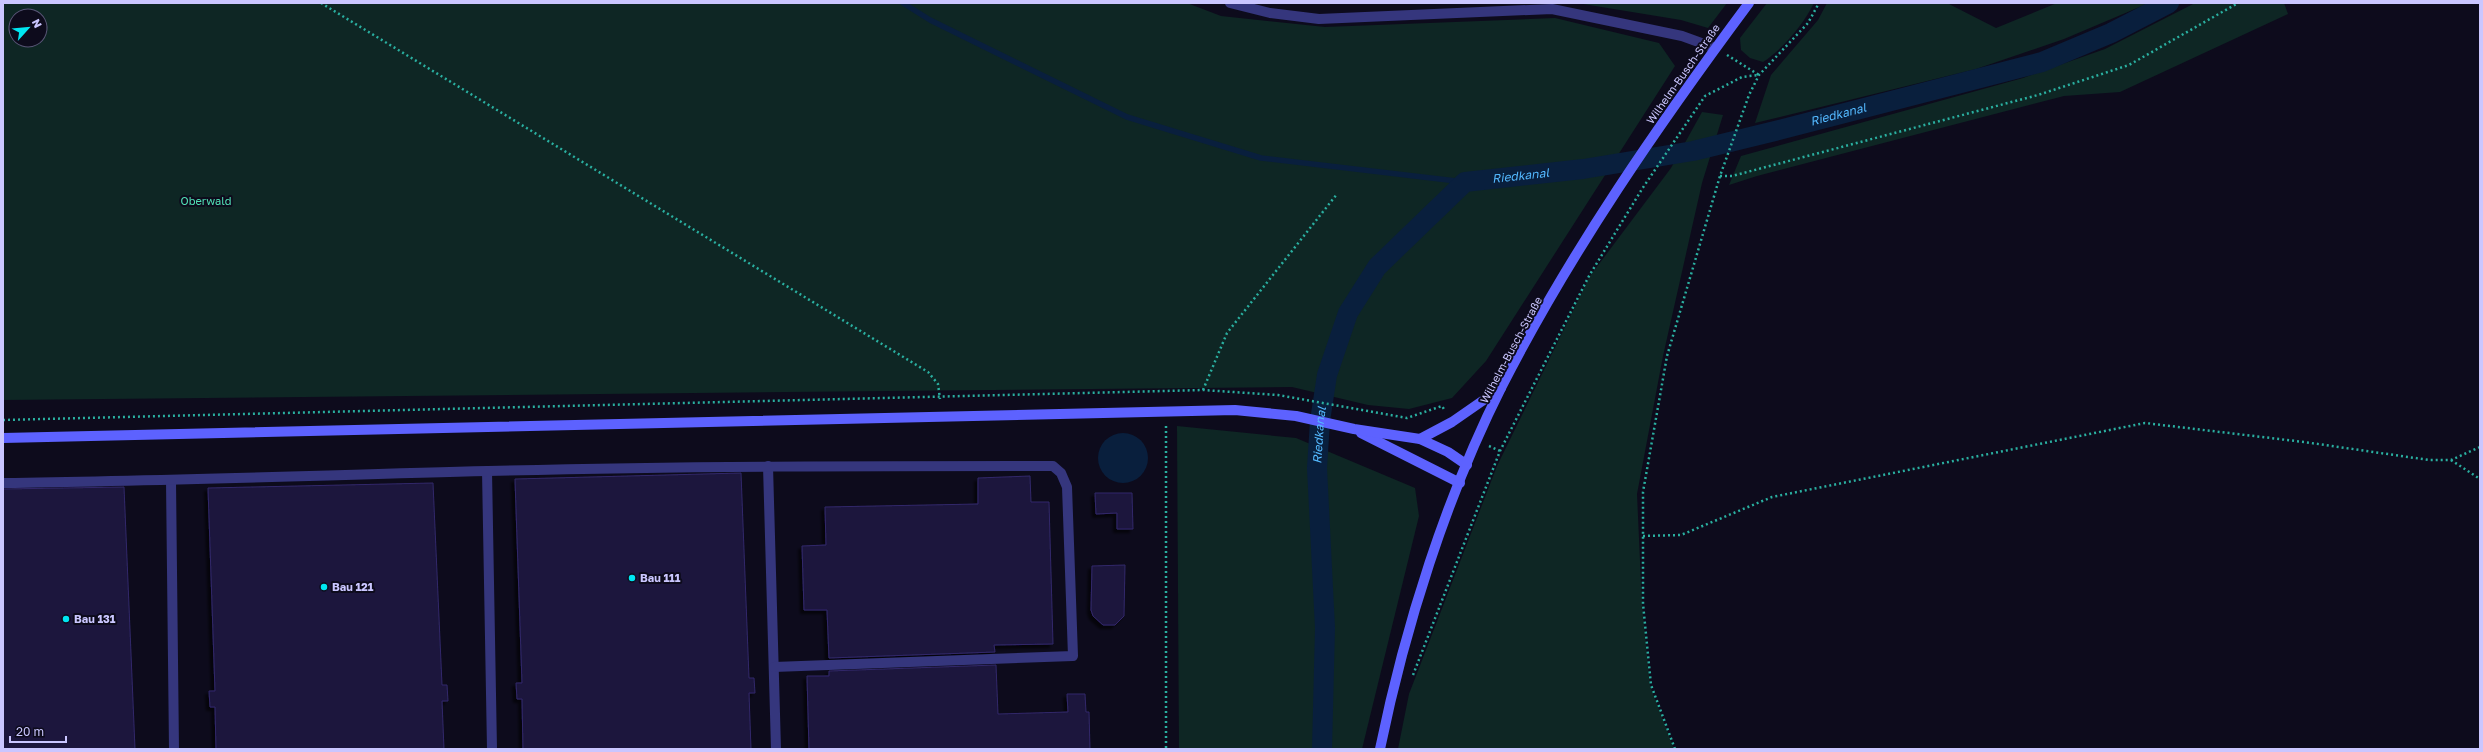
<svg xmlns="http://www.w3.org/2000/svg" width="2483" height="752" viewBox="0 0 2483 752" font-family="'Golos Text',sans-serif">
  <style>
    .green { fill: #0e2624; fill-rule: evenodd }
    .water { fill: #091f3d }
    .lines { fill: none; stroke-linecap: round; stroke-linejoin: round }
    .stream { stroke: #091f3d; stroke-width: 5.5 }
    .canal { stroke: #091f3d; stroke-width: 20 }
    .building { fill: #1c173e; stroke: #32286a; filter: url(#shadow) }
    .path { stroke: #2aafa0; stroke-width: 2.5; stroke-dasharray: 2 3; stroke-linecap: butt }
    .lane { stroke: #35367d; stroke-width: 10 }
    .secondary { stroke: #5d62ff; stroke-width: 10 }
    .poi-dot { fill: #00e6f1; stroke: #0d0b1c; stroke-width: 1.5 }
    .labels { text-anchor: middle; stroke-width: 4; stroke-linejoin: round; paint-order: stroke }
    .street-label { font-size: 11px; fill: #cac6ff; stroke: #0d0b1c }
    .park-label { font-size: 11px; fill: #51e0b5; stroke: #0d0b1c }
    .poi-label { font-size: 11px; font-weight: bold; fill: #cac6ff; stroke: #0d0b1c; text-anchor: start }
    .water-label { font-size: 12px; font-style: italic; fill: #54b9ff; stroke: #0d0b1c }
  </style>
  <defs>
    <filter id="shadow"><feDropShadow dx="-3.5" dy="3.5" stdDeviation="1" flood-color="#0009"/></filter>
  </defs>
  <rect width="100%" height="100%" fill="#0d0b1c"/>
  <!-- green -->
  <g class="green">
    <path d="M3 3H1187L1221 16 1325 27 1555 18 1659 43 1675 66 1486 361 1452 398 1409 409 1368 405 1292 387 3 400ZM16 16H40V40H16Z"/>
    <polygon points="1577,3 1727,3 1708,28 1681,20"/>
    <path d="M1767 3H1814C1803 25 1783 49 1763 62L1750 58 1741 50 1740 38Z"/>
    <polygon points="1827,3 1947,3 1996,28 2057,3 2149,3 2064,39 1976,69 1755,123 1771,75 1818,20"/>
    <polygon points="2195,3 2284,3 2288,14 2120,92 2064,96 1757,176 1729,185 1741,156 2023,78 2105,49"/>
    <polygon points="1702,112 1723,115 1702,183 1663,356 1637,494 1642,605 1650,686 1674,749 1398,749 1409,694 1497,466 1590,276 1671,168"/>
    <polygon points="1177,426 1296,438 1415,488 1419,516 1362,749 1179,749"/>
  </g>
  <!-- water -->
  <circle class="water" cx="1123" cy="458" r="25"/>
  <g class="lines">
    <!-- stream -->
    <polyline class="stream" points="903,3 930,20 1127,117 1261,158 1465,182"/>
    <!-- canal -->
    <path class="canal" id="s1" d="M1322 749 1325 628 1317 468 1320 421 1327 375 1348 313 1377 267 1465 182 1583 169 1693 151 1775 131 2042 62 2111 33 2169 3"/>
  </g>
  <!-- building -->
  <g class="building">
    <polygon points="741,473 749,678 754,678 755,693 749,693 751,749 523,749 522,699 517,699 516,683 522,683 515,479"/>
    <polygon points="1030,476 1031,502 1049,502 1053,644 994,645 995,652 829,658 827,610 804,610 802,546 826,545 825,507 978,504 978,478"/>
    <polygon points="433,483 442,685 447,685 448,701 442,701 444,749 216,749 215,707 210,707 209,691 215,691 208,488"/>
    <polygon points="124,487 135,749 3,749 3,489"/>
    <polygon points="1095,493 1132,493 1133,529 1117,529 1117,513 1096,514"/>
    <polygon points="1125,565 1124,616 1115,625 1103,625 1093,616 1091,610 1092,566"/>
    <polygon points="996,665 998,714 1068,712 1067,694 1085,694 1086,712 1089,712 1090,749 809,749 807,676 829,676 829,671"/>
  </g>
  <g class="lines">
    <!-- path -->
    <g class="path">
      <polyline points="321,3 928,372 938,384 940,399"/>
      <polyline points="1727,55 1759,75"/>
      <polyline points="1720,176 1732,176 2038,95 2129,65 2238,3"/>
      <polyline points="1203,390 1227,333 1337,194"/>
      <polyline points="3,420 1203,390 1278,395 1407,418 1442,406 1445,411"/>
      <polyline points="1166,426 1166,749"/>
      <polyline points="1489,446 1500,451"/>
      <polyline points="2451,460 2480,479"/>
      <polyline points="1643,536 1681,535 1772,497 2145,423 2304,442 2429,460 2451,460 2480,447"/>
      <polyline points="1413,675 1500,451 1589,276 1642,189 1705,96 1742,77 1758,75"/>
      <polyline points="1675,749 1651,685 1643,604 1643,492 1667,356 1720,176 1749,95 1759,75 1808,23 1819,3"/>
    </g>
    <!-- lane -->
    <g class="lane">
      <polyline points="1230,3 1270,13 1319,19 1552,9 1682,36 1715,48"/>
      <polyline points="768,466 776,749"/>
      <polyline points="487,471 492,749"/>
      <polyline points="171,481 174,749"/>
      <path d="M3 483C165 481 327 475 488 471 677 466 865 466 1053 466L1061 473 1067 487 1073 656 774 667"/>
    </g>
    <!-- secondary -->
    <g class="secondary">
      <polyline points="1361,433 1460,483"/>
      <polyline points="3,438 1235,410 1296,416 1354,429 1420,439 1448,452 1467,465"/>
      <polyline points="1420,439 1452,422 1501,388"/>
      <path d="M1380 749C1405 627 1446 497 1502 386 1571 251 1659 124 1749 3"/>
    </g>
  </g>
  <!-- markers -->
  <g class="poi-dot">
    <circle cx="632" cy="578" r="4"/>
    <circle cx="324" cy="587" r="4"/>
    <circle cx="66" cy="619" r="4"/>
  </g>
  <g class="labels">
    <!-- street labels -->
    <g class="street-label">
      <text transform="translate(1683 74) rotate(-55)" y="4">Wilhelm-Busch-Straße</text>
      <text transform="translate(1511 350) rotate(-62)" y="4">Wilhelm-Busch-Straße</text>
    </g>
    <!-- park labels -->
    <g class="park-label">
      <text x="206" y="205">Oberwald</text>
    </g>
    <!-- poi labels -->
    <g class="poi-label">
      <text x="640" y="582">Bau 111</text>
      <text x="332" y="591">Bau 121</text>
      <text x="74" y="623">Bau 131</text>
    </g>
    <!-- water labels -->
    <g class="water-label">
      <text dy="4" stroke="none"><textPath href="#s1" startOffset="997">Riedkanal</textPath></text>
      <text dy="4" stroke="none"><textPath href="#s1" startOffset="673">Riedkanal</textPath></text>
      <text dy="4" stroke="none"><textPath href="#s1" startOffset="314">Riedkanal</textPath></text>
    </g>
  </g>
  <!-- border -->
  <rect width="2483" height="752" fill="none" stroke="#cac6ff" stroke-width="8"/>
  <!-- north arrow -->
  <g transform="translate(28 28) rotate(63)"><circle r="19" fill="#0d0b1c" stroke="#595677"/>
  <path d="M0-3L7 15L0 10L-7 15Z" fill="#00e6f1"/>
  <text y="-6" font-size="11" font-weight="bold" text-anchor="middle" fill="#cac6ff">N</text>
  </g>
  <!-- scale -->
  <path d="M10 736v6h56v-6" fill="none" stroke="#cac6ff" stroke-width="2"/>
  <text x="16" y="736" font-size="12" fill="#cac6ff" stroke="#0d0b1c" stroke-width="3" paint-order="stroke">20 m</text>
</svg>
